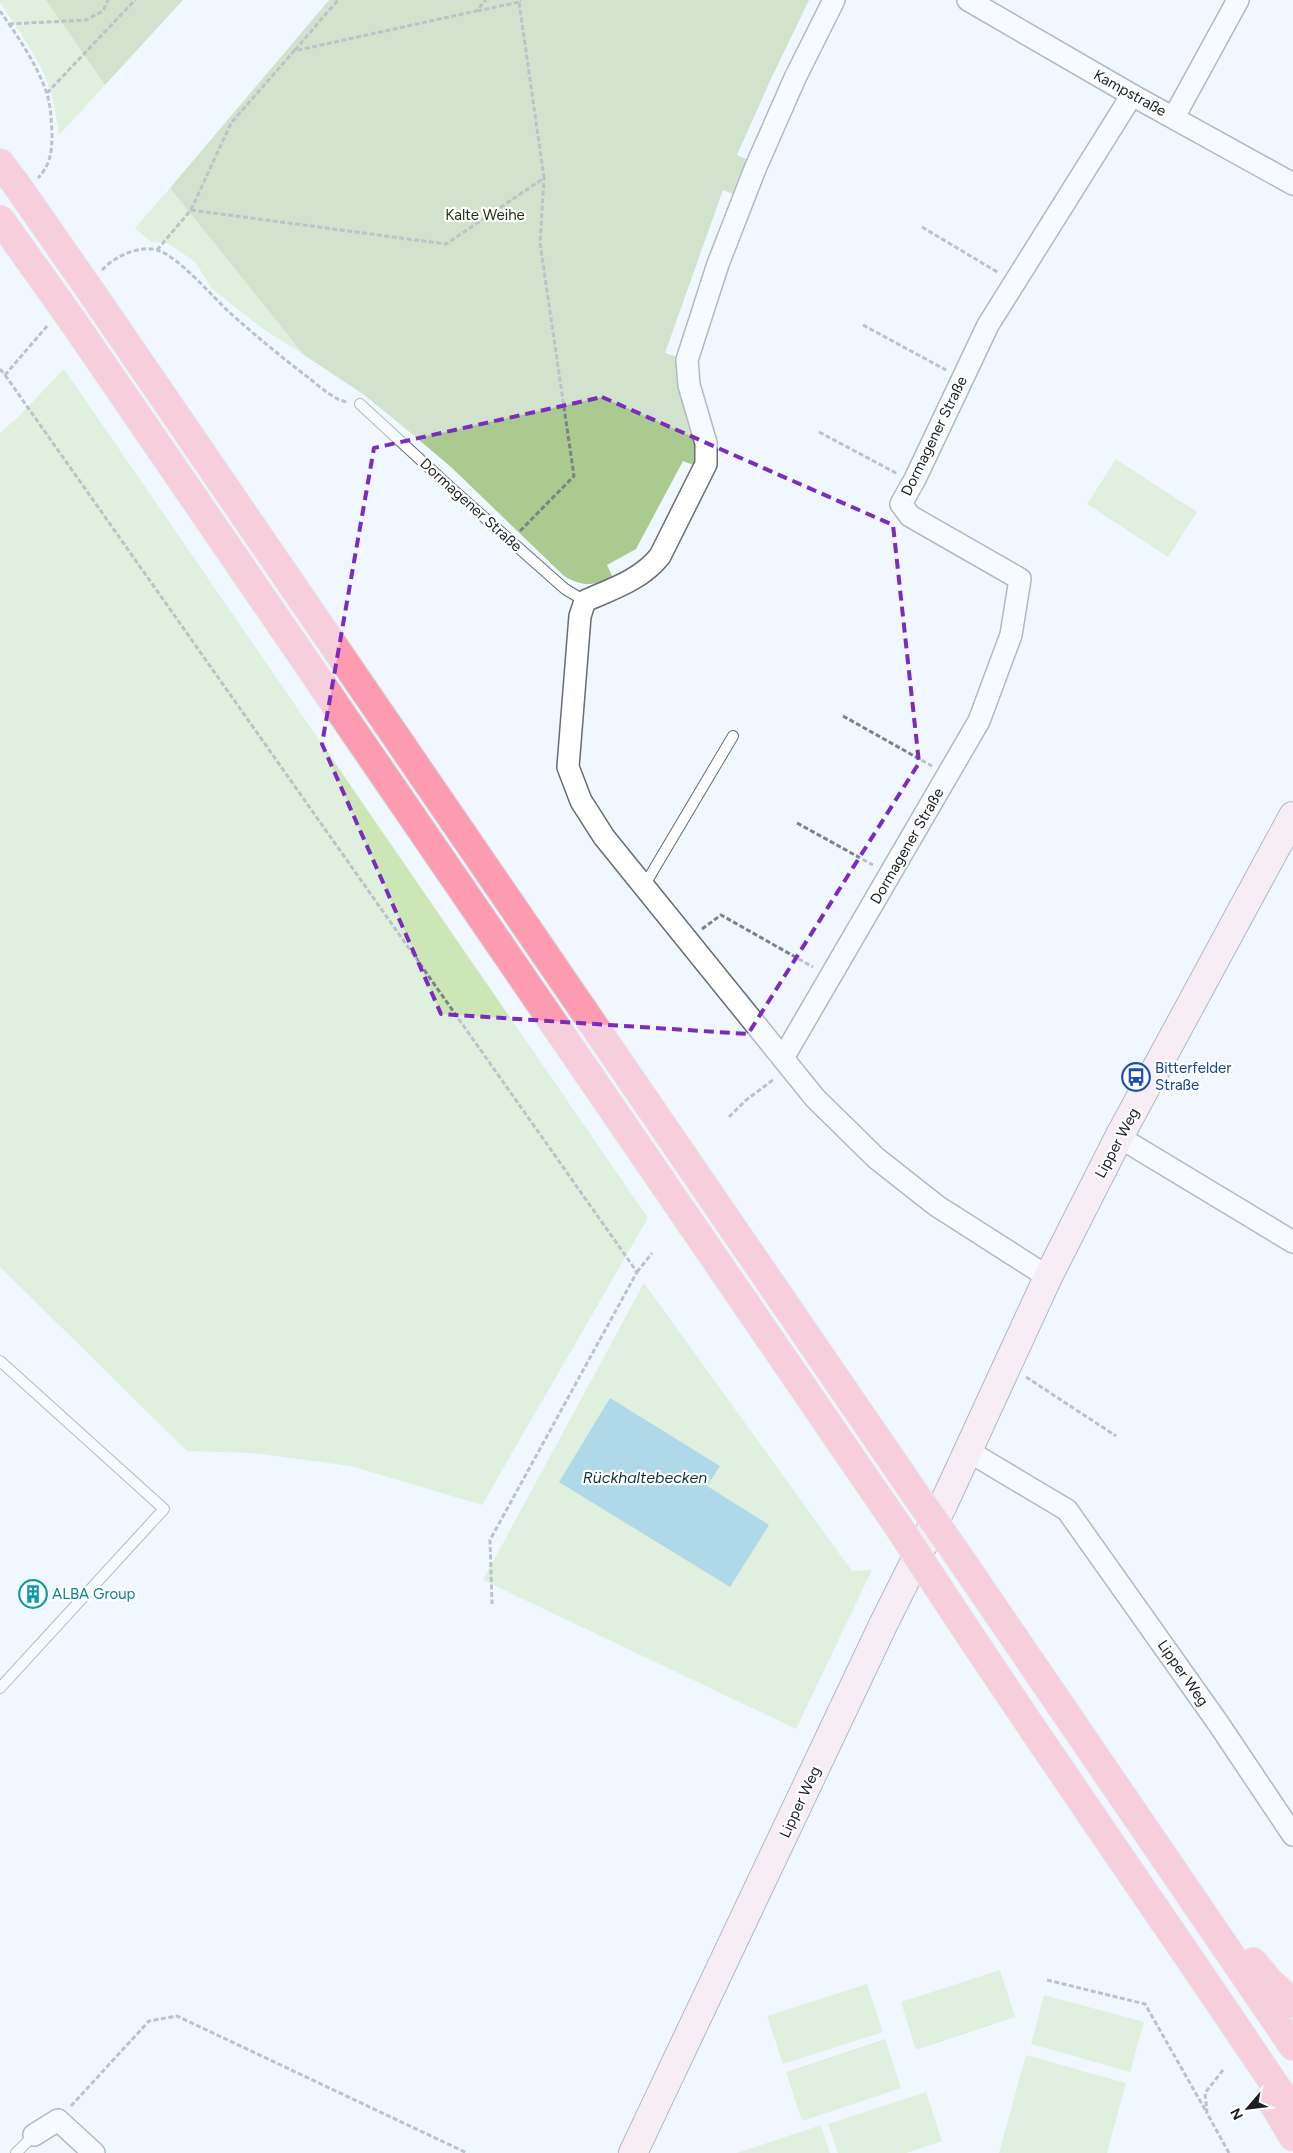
<svg xmlns="http://www.w3.org/2000/svg" width="1293" height="2153" viewBox="0 0 1293 2153" font-family="Figtree,sans-serif">
  <style>
    .green { fill: #cce6b6 }
    .forest { fill: #aaca8f }
    .water { fill: #61b3cc }
    .lines { fill: none; stroke-linecap: round; stroke-linejoin: round }
    .lane-casing { stroke: #666d76; stroke-width: 12 }
    .street-casing { stroke: #666d76; stroke-width: 24 }
    .secondary-casing { stroke: #666d76; stroke-width: 30 }
    .highway-casing { stroke: #d6d6d7; stroke-width: 30 }
    .path { stroke: #7d8288; stroke-width: 3; stroke-dasharray: 5 2.5; stroke-linecap: butt }
    .lane { stroke: #fff; stroke-width: 10 }
    .street { stroke: #fff; stroke-width: 21 }
    .secondary { stroke: #fee1e8; stroke-width: 28 }
    .highway { stroke: #fd9bb1; stroke-width: 28 }
    .highway-bridge-casing { stroke: #d6d6d7; stroke-width: 30; stroke-linecap: butt }
    .highway-bridge { stroke: #fd9bb1; stroke-width: 28 }
    .marked { fill: none; stroke: #7b2cbf; stroke-width: 4; stroke-dasharray: 10 6; stroke-linejoin: round }
    .labels { text-anchor: middle; stroke-width: 4.5; stroke-linejoin: round; paint-order: stroke }
    .street-label { font-size: 15px; fill: #1b1e22; stroke: #fff }
    .park-label { font-size: 15px; fill: #1e3106; stroke: #fff }
    .transit-label { font-size: 15px; fill: #164399; stroke: #fff; text-anchor: start }
    .culture-label { font-size: 15px; fill: #0d838f; stroke: #fff; text-anchor: start }
    .water-label { font-size: 16px; font-style: italic; fill: #0c343e; stroke: #fff }
  </style>
  <rect width="100%" height="100%" fill="#f0f7ff"/>
  <!-- green -->
  <g class="green">
    <path d="M0 0H46L105 85 59 135C57 121 55 107 51 93 41 60 19 31 0 3Z"/>
    <polygon points="170,188 304,355 263,329 211,288 196,263 174,247 163,242 151,242 135,228"/>
    <polygon points="64,369 648,1218 482,1505 351,1466 252,1453 187,1451 0,1267 0,433 18,417"/>
    <polygon points="1116,459 1197,512 1168,557 1087,504"/>
    <polygon points="644,1283 852,1571 872,1570 796,1729 483,1580"/>
    <polygon points="1000,1970 1015,2017 916,2050 901,2002"/>
    <polygon points="867,1984 883,2032 783,2064 767,2016"/>
    <polygon points="1044,1995 1144,2022 1130,2072 1031,2044"/>
    <polygon points="885,2039 901,2088 802,2121 786,2072"/>
    <polygon points="1026,2055 1126,2083 1107,2153 999,2153"/>
    <polygon points="926,2092 942,2141 906,2153 838,2153 828,2124"/>
    <polygon points="821,2125 830,2153 737,2153"/>
  </g>
  <!-- forest -->
  <g class="forest">
    <polygon points="46,0 183,0 105,85"/>
    <path d="M329 0H809L770 81 737 155 750 161 736 195 723 190 665 353 678 357 676 373 698 451 696 466 683 461 636 549 607 565 613 578C596 586 579 587 563 575L451 467 412 434 363 394 304 355 170 188Z"/>
  </g>
  <!-- water -->
  <polygon class="water" points="610,1398 720,1466 707,1486 769,1525 730,1587 559,1482"/>
  <g class="lines">
    <defs>
      <g id="lane">
        <polyline points="360,404 451,488 565,589 585,601"/>
        <polyline points="644,886 733,736"/>
        <polyline points="0,1361 164,1509 0,1688"/>
        <polyline points="16,2153 34,2135"/>
      </g>
      <g id="street">
        <path d="M834 0 795 78 755 169 718 264 687 360 689 385 706 443V464L660 556C641 580 612 589 585 601L580 616 568 767 581 801 604 837 815 1098 876 1158 937 1206 1048 1277"/>
        <polyline points="968,0 1132,95 1293,184"/>
        <polyline points="1174,117 1238,0"/>
        <polyline points="783,1058 979,721 1011,635 1020,579 910,516 901,504 915,479 988,325 1132,95"/>
        <polyline points="1119,1137 1293,1242"/>
        <polyline points="968,1451 1067,1510 1218,1723 1293,1835"/>
        <polyline points="34,2135 58,2120 94,2153"/>
      </g>
      <polyline id="secondary" points="633,2153 883,1625 943,1505 1048,1277 1119,1137 1293,816"/>
      <g id="highway">
        <polyline points="0,163 16,184"/>
        <polyline points="94,296 915,1494"/>
        <polyline points="72,320 898,1526"/>
        <polyline points="955,1551 1293,2046"/>
        <path d="M938 1587C1054 1764 1176 1936 1293 2112"/>
        <polyline points="1253,1962 1270,1982 1293,2003"/>
        <polyline points="1270,2098 1293,2137"/>
      </g>
    </defs>
    <!-- lane casing -->
    <use href="#lane" class="lane-casing"/>
    <!-- street casing -->
    <use href="#street" class="street-casing"/>
    <!-- secondary casing -->
    <use href="#secondary" class="secondary-casing"/>
    <!-- highway casing -->
    <use href="#highway" class="highway-casing"/>
    <!-- path -->
    <g class="path">
      <path d="M0 11C17 35 38 66 47 94 51 107 51 119 52 132 52 151 51 164 38 178"/>
      <polyline points="477,11 519,2"/>
      <polyline points="9,24 86,20 103,11 108,0"/>
      <polyline points="295,50 338,0"/>
      <polyline points="47,93 135,0"/>
      <polyline points="191,210 446,244 544,178 519,2 521,0"/>
      <polyline points="922,227 999,273"/>
      <polyline points="157,250 191,210 231,123 294,51 476,11 486,0"/>
      <path d="M102 270C114 257 138 245 157 250 178 256 212 296 229 312 255 335 281 357 309 378 319 386 334 400 347 402"/>
      <polyline points="863,325 946,370"/>
      <polyline points="0,369 5,375 48,325"/>
      <polyline points="5,375 637,1272 490,1540 492,1604"/>
      <polyline points="819,432 898,474"/>
      <polyline points="520,531 574,476 540,243 544,178"/>
      <polyline points="843,716 932,766"/>
      <polyline points="797,823 873,865"/>
      <polyline points="702,929 721,915 813,967"/>
      <polyline points="729,1117 745,1101 774,1079"/>
      <polyline points="637,1272 652,1253"/>
      <polyline points="1026,1377 1116,1436"/>
      <polyline points="1047,1980 1145,2004 1207,2113"/>
      <polyline points="1223,2070 1205,2093 1207,2113 1229,2153"/>
      <polyline points="71,2106 149,2021 177,2016 467,2153"/>
    </g>
    <!-- lane -->
    <use href="#lane" class="lane"/>
    <!-- street -->
    <use href="#street" class="street"/>
    <!-- secondary -->
    <use href="#secondary" class="secondary"/>
    <!-- highway -->
    <use href="#highway" class="highway"/>
    <defs>
      <g id="highway-bridge">
        <polyline points="16,184 94,296"/>
        <polyline points="0,219 72,320"/>
        <polyline points="915,1494 955,1551"/>
        <polyline points="898,1526 938,1587"/>
      </g>
    </defs>
    <!-- highway-bridge casing -->
    <use href="#highway-bridge" class="highway-bridge-casing"/>
    <!-- highway-bridge -->
    <use href="#highway-bridge" class="highway-bridge"/>
  </g>
  <!-- marked area -->
  <path d="M0 0H1293V2153H0ZM602 397 893 525 919 763 748 1034 441 1014 322 744 374 448Z" fill="#f0f7ff" fill-opacity=".55" fill-rule="evenodd"/>
  <path class="marked" d="M602 397 893 525 919 763 748 1034 441 1014 322 744 374 448Z"/>
  <!-- icons -->
  <defs>
    <symbol id="bus-ring" viewBox="-11 -11 22 22"><circle r="9.5" fill="#fff" stroke="#1a4fb4" stroke-width="1.5"/><path d="M-5-6H5V4H4V6H2V4H-2V6H-4V4H-5ZM-3.5-4V0h7V-4ZM-3.5 1.2v1.5H-2V1.2ZM2 1.2v1.5H3.5V1.2Z" fill="#1a4fb4"/></symbol>
    <symbol id="building-ring" viewBox="-11 -11 22 22"><circle r="9.5" fill="#fff" stroke="#0f9aa8" stroke-width="1.5"/><path d="M-4-6H4V6H1V3H-1V6H-4ZM-2.5-4.3h1.7v1.8h-1.7ZM.8-4.3h1.7v1.8H.8ZM-2.5-1h1.7V.8h-1.7ZM.8-1h1.7V.8H.8Z" fill="#0f9aa8"/></symbol>
  </defs>
  <g fill-rule="evenodd">
    <use href="#bus-ring" x="1120" y="1061" width="32" height="32"/>
    <use href="#building-ring" x="17" y="1578" width="32" height="32"/>
  </g>
  <g class="labels">
    <!-- street labels -->
    <g class="street-label">
      <text transform="translate(1130 93) rotate(29)" y="5">Kampstraße</text>
      <text transform="translate(934 436) rotate(-64)" y="5">Dormagener Straße</text>
      <text transform="translate(471 505) rotate(42)" y="5">Dormagener Straße</text>
      <text transform="translate(907 846) rotate(-60)" y="5">Dormagener Straße</text>
      <text transform="translate(1117 1143) rotate(-62)" y="5">Lipper Weg</text>
      <text transform="translate(1183 1673) rotate(55)" y="5">Lipper Weg</text>
      <text transform="translate(800 1802) rotate(-65)" y="5">Lipper Weg</text>
    </g>
    <!-- park labels -->
    <g class="park-label">
      <text x="485" y="220">Kalte Weihe</text>
    </g>
    <!-- transit labels -->
    <g class="transit-label">
      <text x="1155" y="1073">Bitterfelder<tspan x="1155" dy="17">Straße</tspan></text>
    </g>
    <!-- culture labels -->
    <g class="culture-label">
      <text x="52" y="1599">ALBA Group</text>
    </g>
    <!-- water labels -->
    <g class="water-label">
      <text x="645" y="1483">Rückhaltebecken</text>
    </g>
  </g>
  <!-- north arrow -->
  <g transform="translate(1248 2108) rotate(242)" stroke="#ffffff" stroke-width="4" paint-order="stroke">
  <path d="M0-4L9 19L0 12L-9 19Z" fill="#1b1e22"/>
  <text y="-8" font-size="14" font-weight="bold" text-anchor="middle" fill="#1b1e22">N</text>
  </g>
</svg>
